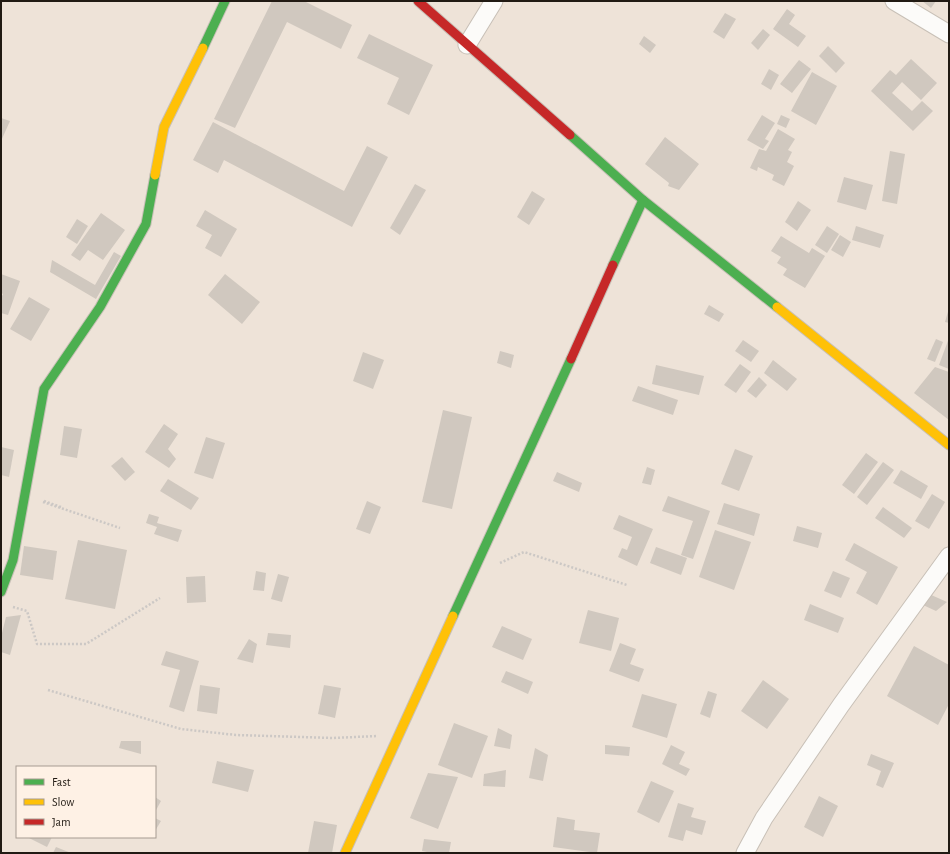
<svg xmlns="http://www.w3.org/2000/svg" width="950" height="854" viewBox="0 0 950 854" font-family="'Alegreya Sans',sans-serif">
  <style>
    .building { fill: #d0c8bf }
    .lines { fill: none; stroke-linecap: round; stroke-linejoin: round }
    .street-casing { stroke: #c8c0b7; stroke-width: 19 }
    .fast-casing { stroke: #c8c0b7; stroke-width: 11 }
    .slow-casing { stroke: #c8c0b7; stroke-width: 11 }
    .jam-casing { stroke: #c8c0b7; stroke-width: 11 }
    .path { stroke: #ccc8c5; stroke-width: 2.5; stroke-dasharray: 2 2; stroke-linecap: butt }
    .street { stroke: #fcfbf9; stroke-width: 17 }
    .fast { stroke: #4caf50; stroke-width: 9 }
    .slow { stroke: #ffc107; stroke-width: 9 }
    .jam { stroke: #c62828; stroke-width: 9 }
  </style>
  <rect width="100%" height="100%" fill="#eee3d8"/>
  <!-- building -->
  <g class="building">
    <polygon points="272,1 304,1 352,25 341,49 287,22 235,128 214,119"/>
    <polygon points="922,1 936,1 931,8"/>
    <polygon points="787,9 795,15 789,24 806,36 798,47 773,29"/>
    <polygon points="725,13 736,19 724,39 713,32"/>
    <polygon points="763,29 770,35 758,50 751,43"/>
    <polygon points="369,34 433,65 409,115 387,104 399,78 357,58"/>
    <polygon points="644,36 656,45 650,53 639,44"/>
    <polygon points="828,46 845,63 836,73 819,56"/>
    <polygon points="911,59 937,83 921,100 902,82 892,93 912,111 922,101 933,111 913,131 871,91 890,70 896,75"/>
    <polygon points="799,60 811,69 792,93 780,84"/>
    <polygon points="769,69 779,75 771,90 761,84"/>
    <polygon points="812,72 837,86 816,125 791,111"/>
    <polygon points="762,115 775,123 765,139 769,141 763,149 747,140"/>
    <polygon points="781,115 790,119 786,128 777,124"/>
    <polygon points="1,118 10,121 1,141"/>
    <polygon points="213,122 344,191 367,146 388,157 352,227 224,160 218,173 193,160"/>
    <polygon points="778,129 795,139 788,150 792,152 787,162 794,166 784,186 772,180 774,175 758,167 757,171 750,168 759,149 766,151"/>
    <polygon points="665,137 699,164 679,190 668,186 669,183 645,164"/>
    <polygon points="890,151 905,154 897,204 882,201"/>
    <polygon points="844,177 873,185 866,210 837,202"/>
    <polygon points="415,184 426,190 400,235 390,228"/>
    <polygon points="532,191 545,199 529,225 517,217"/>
    <polygon points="798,201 811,210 797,231 785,222"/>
    <polygon points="205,210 237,229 221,257 205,248 212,235 196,226"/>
    <polygon points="101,213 125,230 103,260 88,250 80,261 71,255"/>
    <polygon points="77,219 88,226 77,244 66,237"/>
    <polygon points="827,226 839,234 827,253 815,245"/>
    <polygon points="856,226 884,235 880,248 852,240"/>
    <polygon points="840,235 851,242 843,257 831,250"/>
    <polygon points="781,236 809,253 812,248 825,256 805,288 783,275 787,269 777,263 781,257 771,251"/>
    <polygon points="114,252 121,256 96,299 50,272 52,260 95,285"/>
    <polygon points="1,274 20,281 8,315 1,313 1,298 3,294 1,293"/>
    <polygon points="225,274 260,302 242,324 208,295"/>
    <polygon points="29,297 50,309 31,341 10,329"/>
    <polygon points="709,305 724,314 719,322 704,314"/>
    <polygon points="949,308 949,323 945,322"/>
    <polygon points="949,338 949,369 939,365"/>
    <polygon points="936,339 943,342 935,362 927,359"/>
    <polygon points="743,340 759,351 751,362 735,351"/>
    <polygon points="500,351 514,355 511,368 497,363"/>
    <polygon points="363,352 384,360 373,389 353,381"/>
    <polygon points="773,360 797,379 787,391 764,373"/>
    <polygon points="740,364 751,372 736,393 724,385"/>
    <polygon points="656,365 704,376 699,395 652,384"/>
    <polygon points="935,367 949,372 949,420 914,393"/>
    <polygon points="759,377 767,385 756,398 747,391"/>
    <polygon points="638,386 678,400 673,415 632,401"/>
    <polygon points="443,410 472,417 452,509 422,502"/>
    <polygon points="164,424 178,434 168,449 176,459 169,468 145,452"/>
    <polygon points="64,426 82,429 77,458 60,455"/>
    <polygon points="206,437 225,443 213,479 194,473"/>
    <polygon points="1,447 14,450 9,477 1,475"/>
    <polygon points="735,449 753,456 739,491 721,484"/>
    <polygon points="866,453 878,462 854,494 842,485"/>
    <polygon points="122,457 135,472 125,481 111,466"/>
    <polygon points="883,462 894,470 867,505 857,497"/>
    <polygon points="647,467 655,470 651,485 642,483"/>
    <polygon points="901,470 928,486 921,499 893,483"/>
    <polygon points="557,472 582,483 579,492 553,481"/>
    <polygon points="168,479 199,498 191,510 160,491"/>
    <polygon points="932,494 945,502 929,529 915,521"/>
    <polygon points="668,496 710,511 693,559 681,555 693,521 662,511"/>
    <polygon points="367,501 381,507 370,534 356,529"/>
    <polygon points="724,503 760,514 754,536 717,524"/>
    <polygon points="883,507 912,528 904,538 875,518"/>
    <polygon points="149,514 159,517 157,523 182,530 178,542 154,534 157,527 146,523"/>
    <polygon points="619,515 653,529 637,566 618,557 622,548 627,550 632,537 613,529"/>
    <polygon points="797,526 822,533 818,548 793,541"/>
    <polygon points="715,530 751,542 734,590 699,577"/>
    <polygon points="78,540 127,550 115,609 65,599"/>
    <polygon points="854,543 898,567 877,605 856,593 867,572 845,560"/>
    <polygon points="24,546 57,551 53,580 20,575"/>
    <polygon points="656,547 687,558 681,575 650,563"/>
    <polygon points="256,571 266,573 264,591 253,590"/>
    <polygon points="833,571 850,578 841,598 824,591"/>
    <polygon points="278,574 289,577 282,602 271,599"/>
    <polygon points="205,576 206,602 187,603 186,577"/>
    <polygon points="929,594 947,602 936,611 923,605"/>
    <polygon points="810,604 844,618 838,633 804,620"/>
    <polygon points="588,610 619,618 611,651 579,643"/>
    <polygon points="21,615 10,655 1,652 1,637 6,617"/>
    <polygon points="502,626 532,639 523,660 492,647"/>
    <polygon points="268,633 291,635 290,648 266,645"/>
    <polygon points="249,639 257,644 253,663 237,659"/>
    <polygon points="620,643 636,649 630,664 644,669 639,682 609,671"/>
    <polygon points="914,646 949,665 949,704 938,725 887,696"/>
    <polygon points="166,651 199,661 184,712 169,707 180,670 161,665"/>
    <polygon points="506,671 533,682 528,694 501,682"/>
    <polygon points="763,680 789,699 767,729 741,711"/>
    <polygon points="200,685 220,688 217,714 197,711"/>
    <polygon points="324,685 341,688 335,718 318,714"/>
    <polygon points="708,691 717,694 710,718 700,714"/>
    <polygon points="642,694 677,704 667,738 632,727"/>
    <polygon points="454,723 488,736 472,778 438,765"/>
    <polygon points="498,728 512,735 510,749 494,746"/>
    <polygon points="121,741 141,741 141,754 119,748"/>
    <polygon points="605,745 630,747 629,756 605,754"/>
    <polygon points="671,745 685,752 679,764 690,769 686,776 662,764"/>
    <polygon points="535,748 548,755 543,781 529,778"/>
    <polygon points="871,754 894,763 883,788 876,785 881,771 867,765"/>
    <polygon points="217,761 254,770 248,792 212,783"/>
    <polygon points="506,770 505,787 483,786 484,774"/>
    <polygon points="428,773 458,777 438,829 410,818"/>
    <polygon points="651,781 674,791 659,823 637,812"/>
    <polygon points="819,796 838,806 823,837 804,827"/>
    <polygon points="155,797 161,801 155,812"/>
    <polygon points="678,803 694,808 691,817 706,821 702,835 686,830 683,841 668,837"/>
    <polygon points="557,817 575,820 574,830 600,833 597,853 553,847"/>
    <polygon points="155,818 161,821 155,831"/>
    <polygon points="314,821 337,825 332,853 308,853"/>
    <polygon points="27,837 52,837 47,847"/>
    <polygon points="424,839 451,842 449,853 432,853 422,851"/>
    <polygon points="56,847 71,853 53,853"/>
  </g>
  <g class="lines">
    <defs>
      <g id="street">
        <polyline points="894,1 949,34"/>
        <polyline points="467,45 494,1"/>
        <polyline points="745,853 764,818 841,705 949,556"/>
      </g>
      <g id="fast">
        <polyline points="203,48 225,1"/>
        <polyline points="570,135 643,200 777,307"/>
        <polyline points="613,265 643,200"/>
        <polyline points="1,592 13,560 44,389 100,307 146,224 155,175"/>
        <polyline points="453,616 571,359"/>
      </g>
      <g id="slow">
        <polyline points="155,175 164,127 203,48"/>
        <polyline points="777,307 949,445"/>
        <polyline points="345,853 453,616"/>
      </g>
      <g id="jam">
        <polyline points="418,1 570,135"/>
        <polyline points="571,359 613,265"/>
      </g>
    </defs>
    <!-- street casing -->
    <use href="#street" class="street-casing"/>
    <!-- fast casing -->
    <use href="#fast" class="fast-casing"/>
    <!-- slow casing -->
    <use href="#slow" class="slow-casing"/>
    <!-- jam casing -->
    <use href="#jam" class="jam-casing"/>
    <!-- path -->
    <g class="path">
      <polyline points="44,501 61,507"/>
      <polyline points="43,502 120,528"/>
      <polyline points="500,563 524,552 627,585"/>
      <polyline points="13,607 27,611 37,644 86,644 160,598"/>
      <polyline points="48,690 181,729 236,735 333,738 377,736"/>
    </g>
    <!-- street -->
    <use href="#street" class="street"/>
    <!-- fast -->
    <use href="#fast" class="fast"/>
    <!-- slow -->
    <use href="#slow" class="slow"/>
    <!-- jam -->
    <use href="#jam" class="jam"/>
  </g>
  <!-- border -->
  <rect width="950" height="854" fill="none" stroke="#211a13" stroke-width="4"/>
  <!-- legend -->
  <rect x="16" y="766" width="140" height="72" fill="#fef1e5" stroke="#a69b91"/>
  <rect x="24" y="779" width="20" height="6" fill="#4caf50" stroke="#a69b91"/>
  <text x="52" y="786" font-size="12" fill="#211a13">Fast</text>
  <rect x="24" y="799" width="20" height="6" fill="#ffc107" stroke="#a69b91"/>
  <text x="52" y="806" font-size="12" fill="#211a13">Slow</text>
  <rect x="24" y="819" width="20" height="6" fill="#c62828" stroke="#a69b91"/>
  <text x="52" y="826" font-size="12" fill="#211a13">Jam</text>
</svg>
